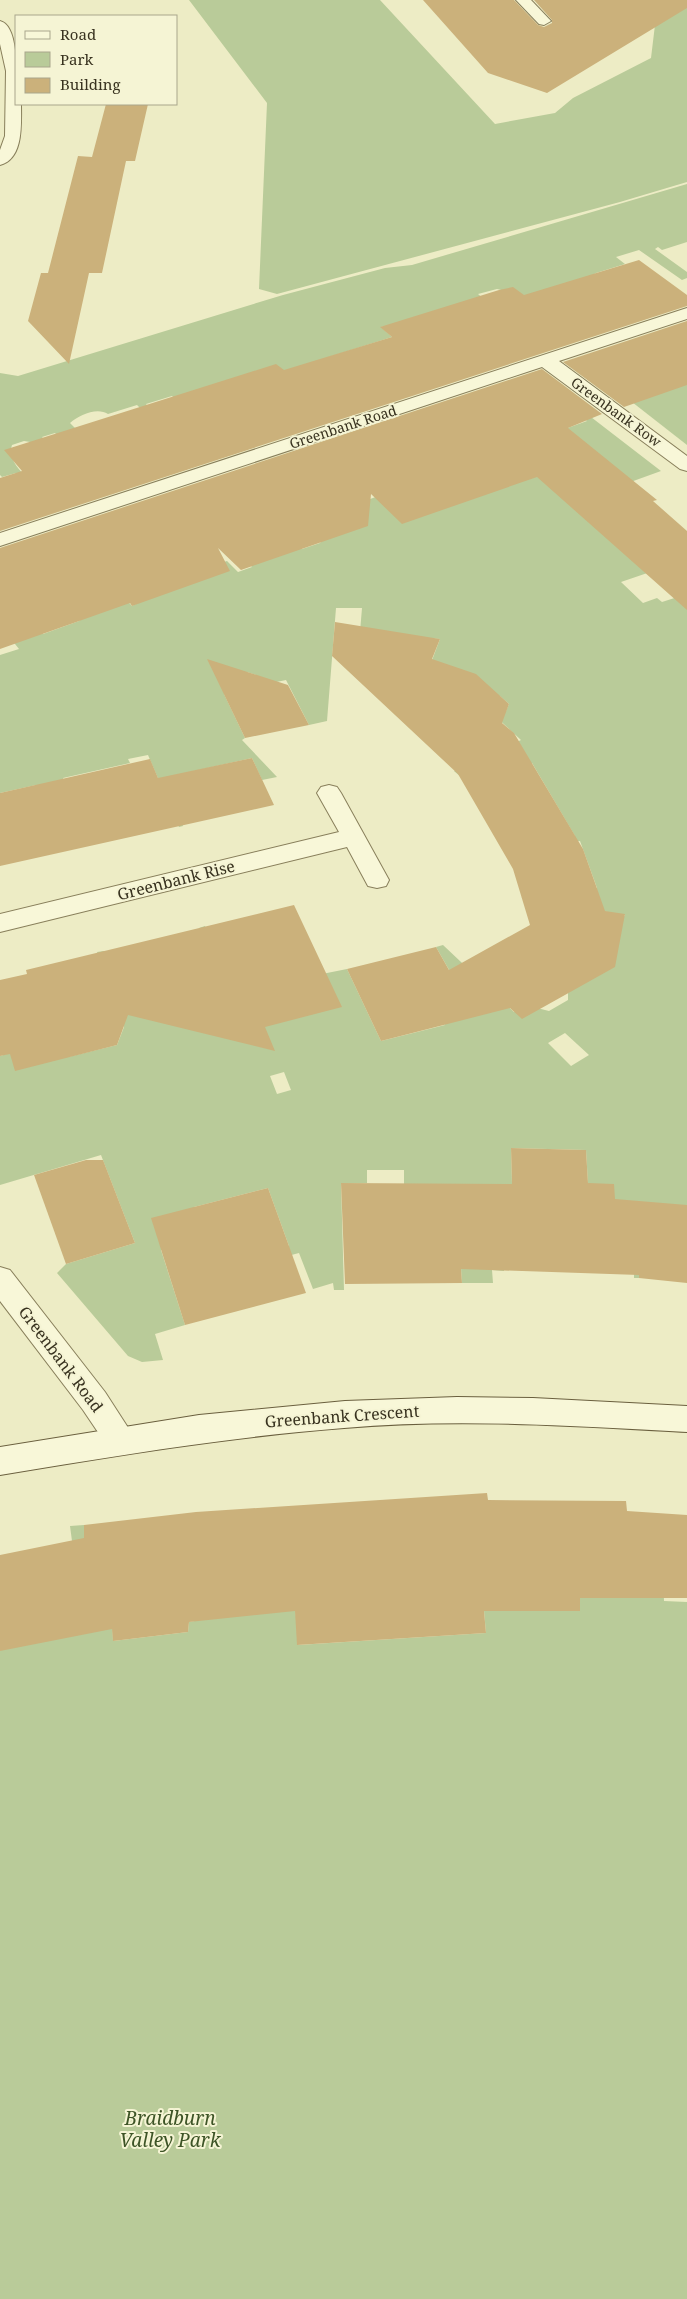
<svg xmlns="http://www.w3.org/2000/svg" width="687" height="2299" viewBox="0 0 687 2299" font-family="'Noto Serif',serif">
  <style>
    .green { fill: #b9cb99; fill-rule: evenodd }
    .building { fill: #cbb17b }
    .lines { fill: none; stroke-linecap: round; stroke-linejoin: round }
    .street-casing { stroke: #887f5b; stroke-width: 2 }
    .secondary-casing { stroke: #6a5f3e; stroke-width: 2 }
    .street { fill: #f8f7d8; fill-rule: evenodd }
    .secondary { fill: #f8f7d8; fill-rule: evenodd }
    .labels { text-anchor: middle; stroke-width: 4; stroke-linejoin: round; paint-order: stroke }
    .far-street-label { font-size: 14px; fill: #38321f; stroke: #f5f4d4 }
    .street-label { font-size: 16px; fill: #38321f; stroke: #f5f4d4 }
    .near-park-label { font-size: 19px; font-style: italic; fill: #3d5426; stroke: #f5f4d4 }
  </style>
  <rect width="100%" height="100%" fill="#edecc5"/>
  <!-- green -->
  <g class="green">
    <polygon points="189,0 380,0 495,124 555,113 573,98 651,58 658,0 687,0 687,182 620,202 277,294 259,289 267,103"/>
    <path d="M687 184V242L662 250 658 247 655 249 687 272V278L682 280 639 250 616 257 625 264 596 273 549 301 497 289 478 294 492 306 381 327 392 337 181 404 172 396 146 404 175 443 137 405 108 414C97 407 79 415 70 423L82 435 63 441 55 433 42 437 49 445 24 441 12 445C6 461 26 476 36 487L31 489 16 473 2 477 0 475V373L18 376 283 295 385 268 412 265Z"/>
    <polygon points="600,377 687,385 687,445"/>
    <path d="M552 393 565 397 661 471 603 492 659 569 621 582 643 603 657 598 662 602 687 594V1205L640 1234 639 1278H634V1218L588 1183 586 1150 511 1148 512 1184H503L504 1271 492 1270 493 1283H462L456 1195 404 1185V1170H367V1183H341L344 1290H334L333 1283 313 1289 299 1253 276 1259 289 1246 268 1188 194 1207 206 1239 161 1250 185 1325 155 1334 163 1360 142 1362 128 1356 57 1273 66 1264 135 1243 101 1155 0 1185V1056L10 1053 68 1057 117 1045 124 1027 97 952 104 951 117 986 233 1010 199 928 205 926 224 968 322 974 347 969 381 1041 445 1025 438 1012 452 975 436 947 443 945 514 1012 537 1008 549 1011 568 1000V993L625 915 521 897 597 888 580 841 507 849 538 841 575 836 532 763 462 778 454 771 521 740 495 716 506 711 509 704 500 696 423 684 440 639 360 632 362 608H336L327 721 309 725 286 680 262 685 256 675 247 672 232 675 224 694 245 738 242 740 277 777 262 780 252 758 163 778 183 826 179 827 148 755 128 759 130 763 63 778 88 846 36 785 0 793V655L19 649 0 625V615H28L43 634 79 621 114 586 132 606 203 569 227 561 238 572 252 567 214 527 294 541 302 549 320 543 345 508 587 421ZM565 1033 589 1055 571 1066 548 1043ZM284 1072 291 1090 277 1094 270 1076Z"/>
    <polygon points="84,1525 86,1579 110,1577 113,1641 188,1632 189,1622 295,1603 298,1645 486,1633 483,1599 532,1611 580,1611 580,1598 662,1554 664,1601 687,1602 687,2299 0,2299 0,1651 72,1541 70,1526"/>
  </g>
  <!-- building -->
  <g class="building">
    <polygon points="423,0 514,0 538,25 544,27 552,23 552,20 534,0 687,0 687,8 547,93 488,73"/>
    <polygon points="106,104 148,104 135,161 126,161 102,273 89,273 69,364 28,321 41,273 48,273 78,156 92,157"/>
    <polygon points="639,260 687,295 687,306 0,531 0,478 22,471 4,450 276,364 284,370 392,337 380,327 499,290 513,287 524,295"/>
    <polygon points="687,321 687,385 624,407 563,362"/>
    <polygon points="542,369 602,414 568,428 657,500 653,501 687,531 687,610 537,477 402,524 371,494 368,526 241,570 218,548 230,571 132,606 130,603 0,649 0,548"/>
    <polygon points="335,622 440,639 432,659 476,674 509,704 502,723 514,733 583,849 605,911 625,914 615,967 522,1019 510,1008 381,1041 347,969 436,947 449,970 530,925 513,869 458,774 332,656"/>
    <polygon points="207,659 288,685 309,725 245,738"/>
    <polygon points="252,758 274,805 0,866 0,793 150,759 158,778"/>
    <polygon points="294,905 342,1007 265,1027 275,1051 128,1015 117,1045 15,1071 10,1054 0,1056 0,980 27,974 26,970"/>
    <polygon points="511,1148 586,1150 588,1183 614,1184 615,1199 687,1205 687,1283 639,1278 639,1275 461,1269 462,1283 345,1284 341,1183 512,1184"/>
    <polygon points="86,1160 103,1160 135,1243 66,1264 34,1175"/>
    <polygon points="268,1188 306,1293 185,1325 151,1218"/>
    <polygon points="487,1493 488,1500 626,1501 627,1511 687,1515 687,1598 580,1598 580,1611 484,1611 486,1633 297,1645 295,1611 189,1622 188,1632 113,1641 112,1629 0,1651 0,1555 84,1538 84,1525 196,1512"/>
  </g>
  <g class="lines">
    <defs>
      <g id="street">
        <polygon points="516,0 531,0 551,21 544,25 539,24"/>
        <path d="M0 21C21 26 16 86 16 104H21C21 123 24 159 0 165V150L5 136 6 71 0 44Z"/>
        <polygon points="687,308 687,319 559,361 687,456 687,471 680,469 542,367 0,546 0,533"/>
        <polygon points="329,785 337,787 341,793 389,880 386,886 377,888 368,886 347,847 0,932 0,914 339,832 317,793 321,787"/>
        <polygon points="0,1267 10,1270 105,1392 136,1440 132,1450 121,1454 110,1450 83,1410 0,1301"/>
      </g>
      <path id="secondary" d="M457 1397 533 1398 687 1406V1432C573 1426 458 1418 344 1428 228 1437 114 1456 0 1475V1447L199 1415 345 1401Z"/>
    </defs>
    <!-- street casing -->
    <use href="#street" class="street-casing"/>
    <!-- secondary casing -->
    <use href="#secondary" class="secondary-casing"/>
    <!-- street -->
    <use href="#street" class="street"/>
    <!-- secondary -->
    <use href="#secondary" class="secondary"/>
  </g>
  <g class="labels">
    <!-- far-street labels -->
    <g class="far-street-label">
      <text transform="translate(616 412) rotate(36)" y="5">Greenbank Row</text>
      <text transform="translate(343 427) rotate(-18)" y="5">Greenbank Road</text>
    </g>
    <!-- street labels -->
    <g class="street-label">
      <text transform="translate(176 880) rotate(-14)" y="6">Greenbank Rise</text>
      <text transform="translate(61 1359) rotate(53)" y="6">Greenbank Road</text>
      <text transform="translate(342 1416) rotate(-4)" y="6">Greenbank Crescent</text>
    </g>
    <!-- near-park labels -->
    <g class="near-park-label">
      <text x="170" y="2125">Braidburn<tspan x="170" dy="22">Valley Park</tspan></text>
    </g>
  </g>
  <!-- legend -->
  <rect x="15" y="15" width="162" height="90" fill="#f5f4d4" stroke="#a9a68c"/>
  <rect x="25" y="31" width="25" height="8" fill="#f8f7d8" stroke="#a9a68c"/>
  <text x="60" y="40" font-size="15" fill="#38321f">Road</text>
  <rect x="25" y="52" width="25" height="15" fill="#b9cb99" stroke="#a9a68c"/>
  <text x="60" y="65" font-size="15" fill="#38321f">Park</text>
  <rect x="25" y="78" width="25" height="15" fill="#cbb17b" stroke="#a9a68c"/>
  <text x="60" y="90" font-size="15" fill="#38321f">Building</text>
</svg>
